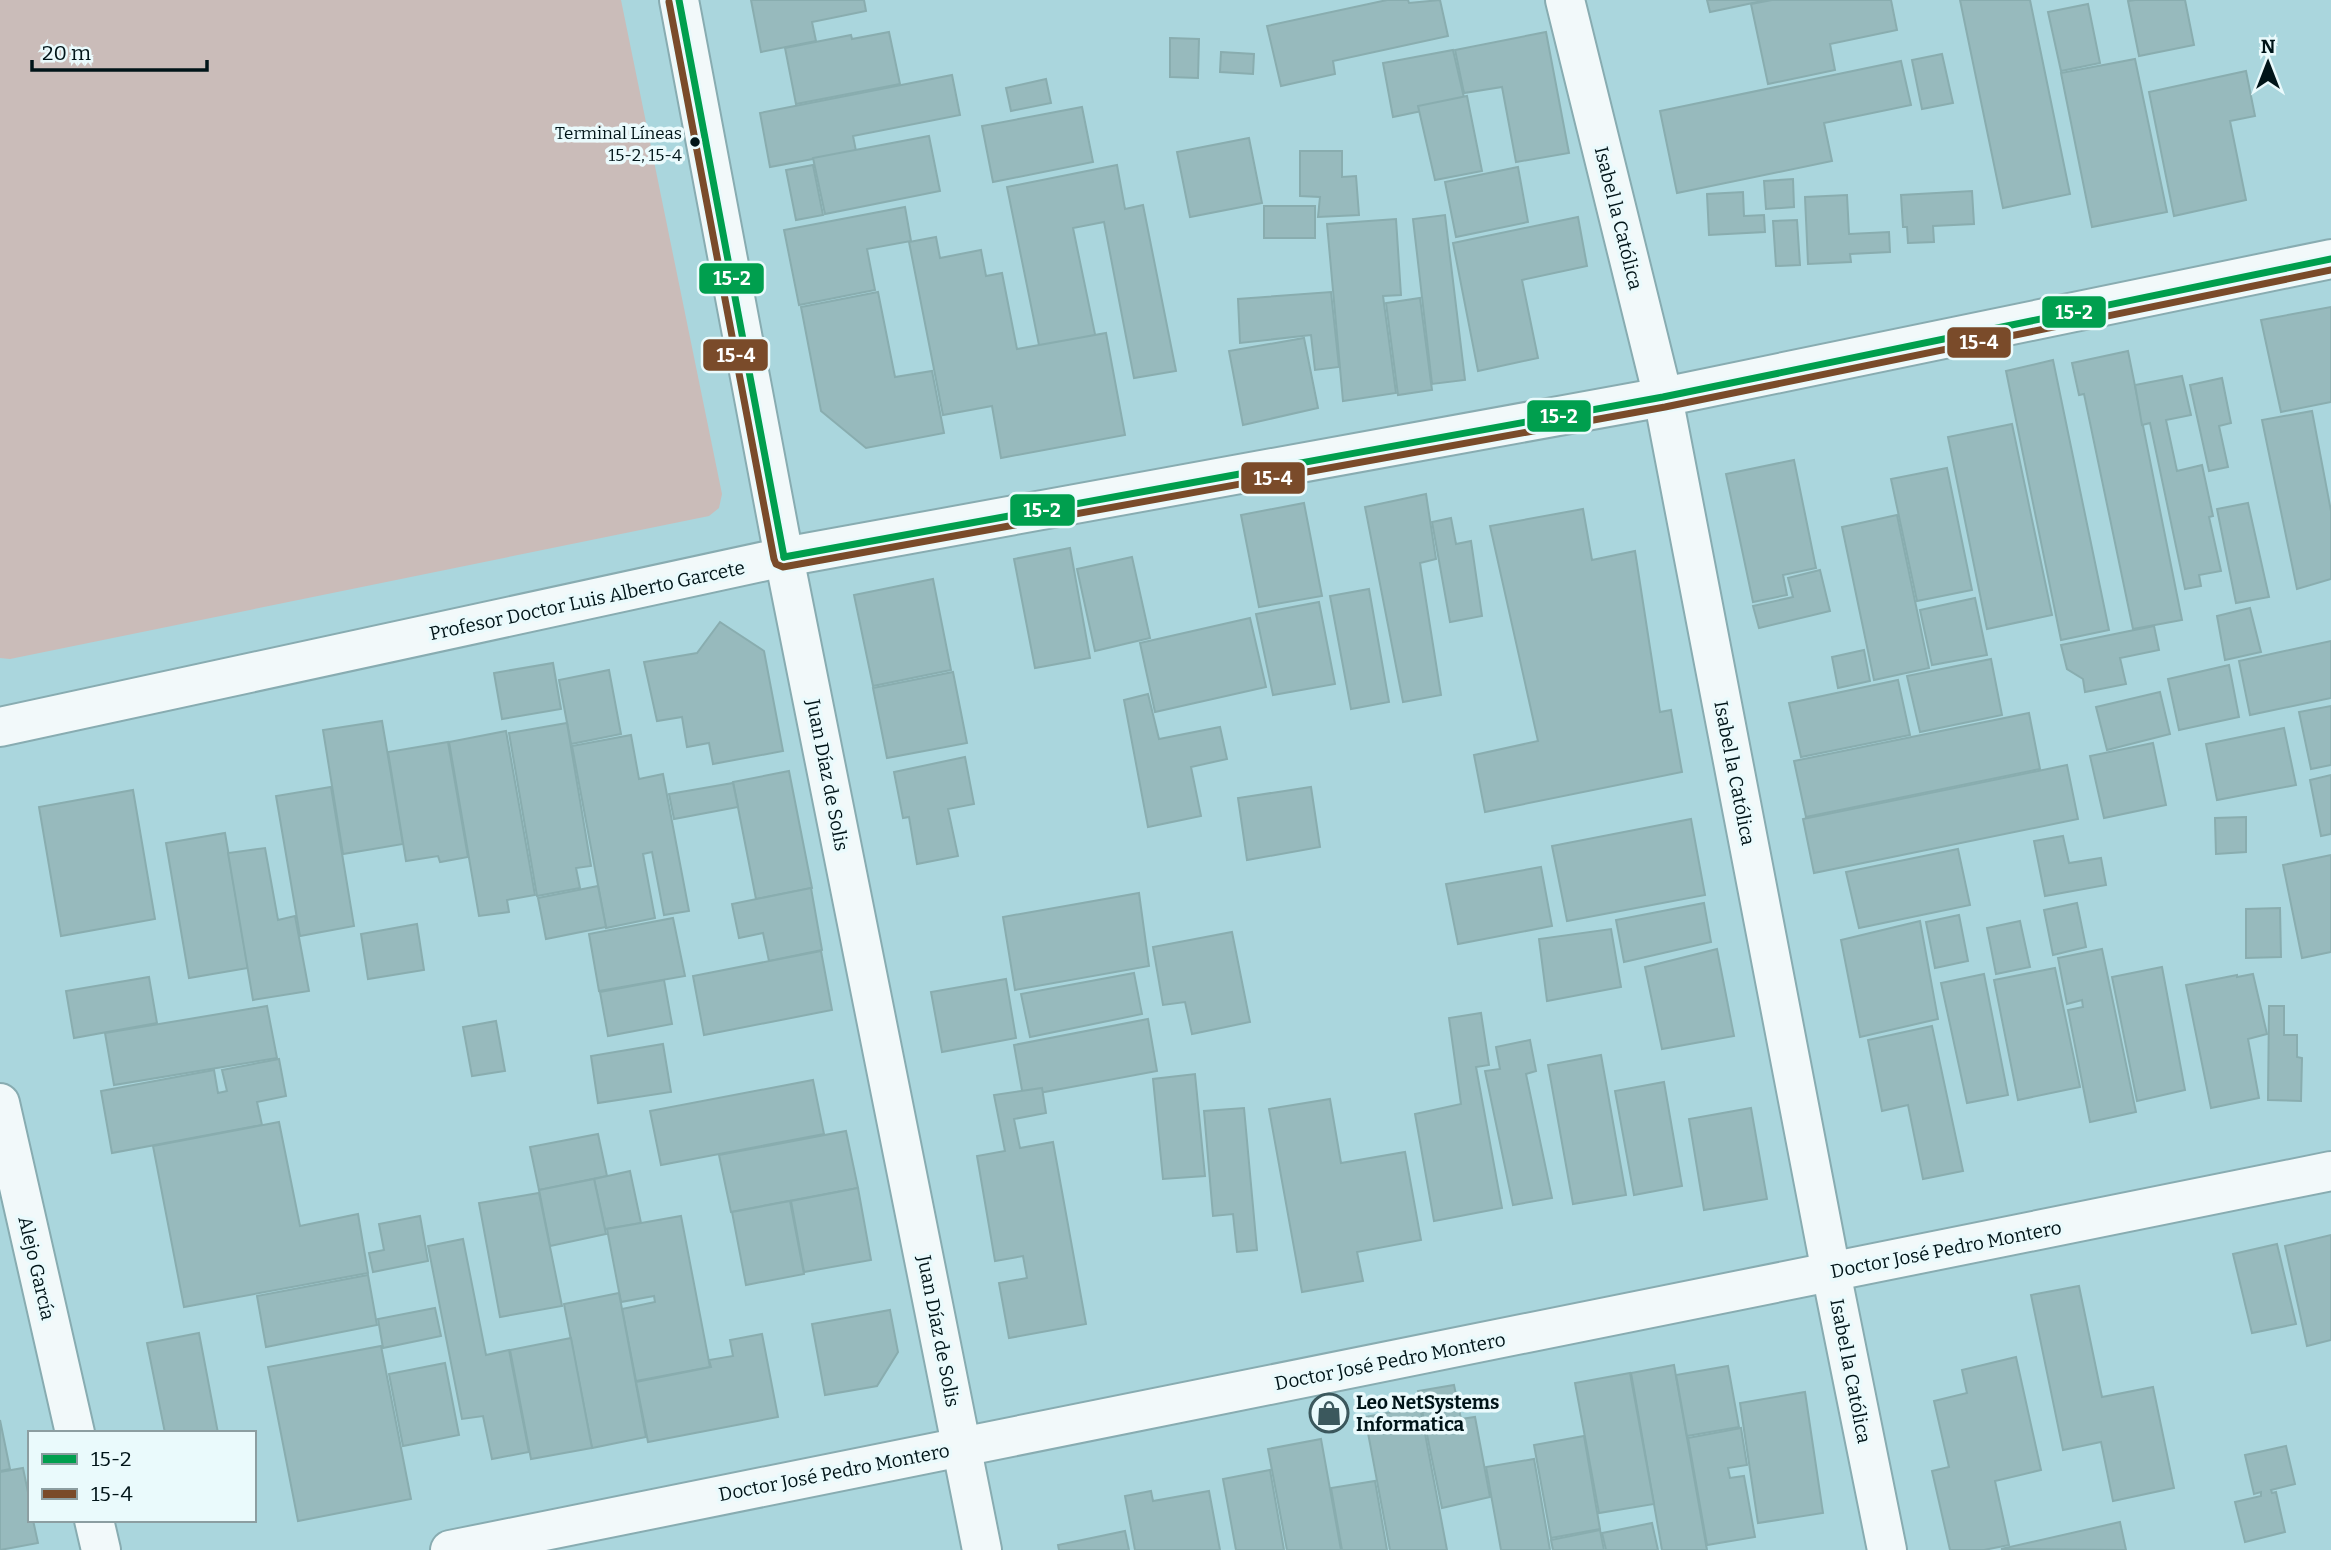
<svg xmlns="http://www.w3.org/2000/svg" width="2331" height="1550" viewBox="0 0 2331 1550" font-family="Bitter,serif">
  <style>
    .green { fill: #cabcb9 }
    .building { fill: #97babd; stroke: #89adaf; stroke-width: 2 }
    .lines { fill: none; stroke-linecap: round; stroke-linejoin: round }
    .minor-casing { stroke: #88acb1; stroke-width: 42 }
    .tertiary-casing { stroke: #88acb1; stroke-width: 42 }
    .minor { stroke: #f2f9fa; stroke-width: 38 }
    .tertiary { stroke: #f2f9fa; stroke-width: 38 }
    .bus-1-casing { stroke: #eafafc; stroke-width: 12 }
    .bus-2-casing { stroke: #eafafc; stroke-width: 12 }
    .bus-1 { stroke: #009f4e; stroke-width: 7 }
    .bus-2 { stroke: #7a4b2a; stroke-width: 7 }
    .bus-dot { fill: #001418; stroke: #eafafc; stroke-width: 2.5 }
    .labels { text-anchor: middle; stroke-width: 7; stroke-linejoin: round; paint-order: stroke }
    .bus-label { font-size: 17px; fill: #001418; stroke: #eafafc; text-anchor: end }
    .street-label { font-size: 19px; fill: #001418; stroke: #eafafc }
    .poi-label { font-size: 19px; font-weight: bold; fill: #001418; stroke: #eafafc; text-anchor: start }
    .line-badge { stroke: #eafafc; stroke-width: 2.5 }
    .badge-label { font-size: 19px; text-anchor: middle; font-weight: bold; fill: #fff }
  </style>
  <rect width="100%" height="100%" fill="#aad6dd"/>
  <!-- green -->
  <polygon class="green" points="0,0 621,0 722,494 719,508 709,516 10,659 0,658"/>
  <!-- building -->
  <g class="building">
    <polygon points="751,0 864,0 866,11 812,22 816,41 761,52"/>
    <polygon points="1387,0 1408,0 1409,3 1440,0 1448,36 1333,61 1335,74 1281,86 1267,26"/>
    <polygon points="1707,0 1767,0 1710,12"/>
    <polygon points="1772,0 1891,0 1897,30 1830,44 1835,70 1768,84 1751,4"/>
    <polygon points="1960,0 2030,0 2070,194 2003,208"/>
    <polygon points="2135,0 2185,0 2194,45 2139,56 2128,1"/>
    <polygon points="2088,4 2100,63 2061,71 2048,12"/>
    <polygon points="889,32 900,84 796,104 785,48 851,35 852,39"/>
    <polygon points="1546,32 1569,153 1516,162 1502,87 1464,93 1455,50"/>
    <polygon points="1170,38 1199,39 1198,78 1170,77"/>
    <polygon points="1453,50 1465,102 1393,117 1383,63"/>
    <polygon points="1221,52 1254,54 1253,74 1220,72"/>
    <polygon points="1942,54 1953,103 1922,109 1912,60"/>
    <polygon points="2135,59 2167,212 2092,227 2061,73"/>
    <polygon points="1901,61 1911,105 1824,123 1832,161 1677,193 1660,111"/>
    <polygon points="2246,71 2255,116 2230,121 2246,200 2174,216 2149,92"/>
    <polygon points="952,75 960,115 853,136 856,151 770,167 760,113"/>
    <polygon points="1046,79 1051,103 1011,111 1006,88"/>
    <polygon points="1467,96 1482,171 1435,180 1418,106"/>
    <polygon points="1082,107 1093,162 993,182 982,126"/>
    <polygon points="929,136 940,191 825,214 813,158"/>
    <polygon points="1249,138 1262,203 1190,217 1177,152"/>
    <polygon points="1300,151 1342,151 1342,177 1356,176 1359,215 1318,217 1320,197 1300,196"/>
    <polygon points="813,165 823,215 796,220 786,170"/>
    <polygon points="1117,165 1125,209 1143,205 1176,371 1134,378 1104,222 1073,228 1096,339 1040,350 1007,187"/>
    <polygon points="1518,167 1528,222 1456,237 1445,182"/>
    <polygon points="1793,179 1794,207 1766,209 1764,181"/>
    <polygon points="1972,191 1974,224 1933,226 1934,242 1908,243 1907,227 1903,227 1901,195"/>
    <polygon points="1743,192 1744,216 1764,215 1765,232 1709,235 1707,194"/>
    <polygon points="1847,195 1849,234 1889,232 1890,252 1850,254 1851,262 1808,264 1805,197"/>
    <rect x="1264" y="206" width="51" height="32"/>
    <polygon points="905,207 911,241 867,249 875,290 799,305 784,230"/>
    <polygon points="1445,215 1465,380 1432,384 1413,219"/>
    <polygon points="1578,217 1587,266 1522,280 1538,358 1478,371 1453,243"/>
    <polygon points="1396,219 1401,295 1383,296 1396,393 1343,401 1327,224"/>
    <polygon points="1797,220 1800,265 1776,266 1773,221"/>
    <polygon points="936,237 940,258 981,250 986,276 1002,273 1017,349 1106,333 1125,435 1001,458 992,406 943,415 909,242"/>
    <polygon points="878,292 895,377 932,371 944,433 866,448 821,411 801,307"/>
    <polygon points="1331,292 1339,367 1315,370 1311,335 1240,343 1238,299"/>
    <polygon points="1420,298 1432,390 1398,395 1386,303"/>
    <polygon points="2331,307 2331,402 2281,412 2261,320"/>
    <polygon points="1304,338 1318,408 1243,425 1229,351"/>
    <polygon points="2128,351 2182,620 2133,629 2084,394 2079,395 2072,363"/>
    <polygon points="2053,360 2109,630 2061,640 2006,371"/>
    <polygon points="2182,376 2191,415 2166,420 2177,471 2202,465 2213,516 2209,517 2221,571 2199,575 2201,586 2185,589 2150,423 2142,425 2135,385"/>
    <polygon points="2222,378 2231,423 2219,426 2228,467 2209,471 2190,385"/>
    <polygon points="2312,411 2331,511 2331,579 2297,589 2262,420"/>
    <polygon points="2012,424 2052,615 1987,629 1948,437"/>
    <polygon points="1794,460 1816,568 1783,575 1787,595 1753,602 1726,474"/>
    <polygon points="1947,468 1972,590 1917,601 1891,479"/>
    <polygon points="1426,494 1436,559 1420,563 1441,695 1403,702 1365,507"/>
    <polygon points="1304,503 1322,596 1259,607 1241,515"/>
    <polygon points="2248,503 2269,597 2236,603 2217,509"/>
    <polygon points="1583,509 1592,560 1635,551 1660,712 1671,710 1682,772 1485,812 1474,755 1538,741 1490,526"/>
    <polygon points="1897,515 1929,668 1874,680 1842,527"/>
    <polygon points="1451,518 1456,544 1471,541 1482,616 1450,622 1432,522"/>
    <polygon points="1070,548 1090,658 1035,668 1014,559"/>
    <polygon points="1132,557 1150,638 1095,651 1077,569"/>
    <polygon points="1820,570 1830,611 1759,628 1753,606 1793,597 1788,578"/>
    <polygon points="933,579 951,670 873,686 854,595"/>
    <polygon points="1369,589 1389,702 1351,709 1330,596"/>
    <polygon points="1975,598 1987,655 1932,665 1920,610"/>
    <polygon points="1319,602 1335,684 1273,695 1256,614"/>
    <polygon points="2250,608 2261,652 2225,660 2217,616"/>
    <polygon points="1250,618 1266,687 1155,712 1140,643"/>
    <polygon points="720,622 764,651 783,751 713,764 709,743 687,747 682,717 657,721 644,662 697,653"/>
    <polygon points="2154,626 2159,650 2120,658 2126,684 2085,692 2083,679 2067,669 2061,645"/>
    <polygon points="2331,641 2331,698 2250,715 2239,661"/>
    <polygon points="1864,650 1870,681 1838,688 1832,657"/>
    <polygon points="1991,659 2002,715 1920,732 1907,676"/>
    <polygon points="553,663 561,709 502,719 494,673"/>
    <polygon points="2229,665 2239,717 2179,730 2168,679"/>
    <polygon points="609,670 621,734 571,744 559,680"/>
    <polygon points="953,672 967,743 887,758 873,688"/>
    <polygon points="1898,680 1910,735 1801,757 1789,703"/>
    <polygon points="2160,692 2170,734 2107,750 2096,707"/>
    <polygon points="1148,694 1159,739 1220,727 1227,759 1191,767 1201,816 1148,827 1124,700"/>
    <polygon points="2331,706 2331,765 2311,769 2299,712"/>
    <polygon points="2029,713 2040,769 1806,817 1794,761"/>
    <polygon points="382,721 403,844 343,854 323,730"/>
    <polygon points="567,723 591,866 576,868 580,888 537,896 509,733"/>
    <polygon points="2284,728 2296,785 2217,800 2206,744"/>
    <polygon points="506,731 535,895 507,900 509,912 479,916 449,742"/>
    <polygon points="631,735 639,779 663,774 689,911 664,915 652,852 643,854 655,918 606,928 572,746"/>
    <polygon points="448,742 468,857 440,862 438,856 406,861 388,752"/>
    <polygon points="2153,743 2166,805 2104,818 2090,756"/>
    <polygon points="965,757 974,804 948,809 958,856 917,864 909,817 903,818 894,772"/>
    <polygon points="2067,765 2078,819 1814,873 1803,819"/>
    <polygon points="789,771 812,888 756,899 733,782"/>
    <polygon points="2331,775 2331,834 2321,836 2310,780"/>
    <polygon points="733,783 738,807 674,819 669,794"/>
    <polygon points="331,787 354,926 300,936 276,796"/>
    <polygon points="1311,787 1320,847 1247,860 1238,798"/>
    <polygon points="133,790 155,919 61,936 39,807"/>
    <polygon points="2246,817 2246,852 2216,854 2215,818"/>
    <polygon points="1691,819 1705,895 1567,921 1552,846"/>
    <polygon points="225,833 248,968 189,978 166,843"/>
    <polygon points="2063,836 2069,863 2101,858 2106,885 2045,896 2034,841"/>
    <polygon points="265,848 278,920 295,916 309,991 253,1000 228,853"/>
    <polygon points="1958,849 1970,905 1859,928 1846,872"/>
    <polygon points="2331,855 2331,952 2302,958 2283,865"/>
    <polygon points="1541,867 1552,926 1458,944 1446,884"/>
    <polygon points="598,886 606,927 546,939 538,898"/>
    <polygon points="811,888 822,950 769,961 763,933 739,938 732,904"/>
    <polygon points="1139,893 1149,966 1015,990 1003,917"/>
    <polygon points="1704,903 1711,942 1624,962 1616,920"/>
    <polygon points="2077,903 2086,947 2053,955 2044,910"/>
    <polygon points="2280,908 2281,957 2246,958 2246,909"/>
    <polygon points="1959,915 1968,961 1935,968 1926,922"/>
    <polygon points="673,918 685,976 599,991 589,934"/>
    <polygon points="1920,921 1938,1019 1860,1037 1841,940"/>
    <polygon points="2020,921 2030,967 1996,974 1987,928"/>
    <polygon points="417,924 424,970 368,979 361,934"/>
    <polygon points="1611,929 1621,987 1547,1001 1539,939"/>
    <polygon points="1232,932 1250,1022 1192,1034 1185,1002 1163,1005 1153,947"/>
    <polygon points="1717,949 1734,1036 1662,1049 1645,967"/>
    <polygon points="2102,949 2136,1112 2090,1122 2068,1010 2083,1007 2082,1000 2067,1004 2058,958"/>
    <polygon points="821,951 832,1010 704,1035 693,976"/>
    <polygon points="2162,967 2185,1090 2137,1101 2112,977"/>
    <polygon points="2055,968 2080,1087 2018,1100 1994,980"/>
    <polygon points="1134,973 1142,1014 1030,1037 1021,994"/>
    <polygon points="1984,974 2008,1095 1967,1103 1941,983"/>
    <polygon points="2253,974 2267,1034 2248,1039 2259,1098 2211,1108 2186,985 2237,975 2237,977"/>
    <polygon points="149,977 157,1023 74,1038 66,991"/>
    <polygon points="1006,979 1016,1038 942,1052 931,992"/>
    <polygon points="664,980 672,1024 608,1036 600,992"/>
    <polygon points="267,1006 277,1058 114,1085 105,1033"/>
    <polygon points="2269,1006 2284,1006 2284,1035 2297,1035 2297,1057 2302,1058 2301,1101 2268,1100"/>
    <polygon points="1481,1013 1489,1065 1476,1067 1502,1208 1434,1221 1415,1114 1461,1104 1449,1018"/>
    <polygon points="1148,1019 1157,1071 1023,1096 1014,1045"/>
    <polygon points="496,1021 505,1071 472,1076 463,1027"/>
    <polygon points="1932,1026 1963,1171 1923,1179 1908,1105 1882,1111 1868,1040"/>
    <polygon points="1530,1040 1536,1071 1526,1074 1552,1198 1513,1205 1485,1071 1500,1069 1496,1047"/>
    <polygon points="663,1044 671,1092 598,1103 591,1056"/>
    <polygon points="1601,1055 1626,1195 1573,1204 1548,1065"/>
    <polygon points="279,1059 286,1096 257,1102 262,1125 112,1153 101,1091 214,1070 218,1093 227,1091 222,1070"/>
    <polygon points="1195,1074 1205,1176 1163,1179 1153,1079"/>
    <polygon points="813,1080 824,1134 661,1165 650,1111"/>
    <polygon points="1664,1082 1682,1186 1634,1195 1615,1091"/>
    <polygon points="1042,1088 1046,1113 1014,1119 1020,1148 1053,1142 1086,1324 1009,1338 999,1283 1027,1278 1023,1256 995,1261 977,1156 1005,1151 994,1095"/>
    <polygon points="1330,1099 1341,1163 1405,1152 1421,1240 1357,1252 1363,1281 1302,1292 1269,1109"/>
    <polygon points="1244,1108 1257,1250 1237,1252 1233,1214 1213,1216 1204,1111"/>
    <polygon points="1751,1108 1767,1199 1704,1210 1689,1119"/>
    <polygon points="279,1122 300,1226 358,1214 368,1273 184,1307 153,1146"/>
    <polygon points="846,1131 858,1188 731,1212 719,1155"/>
    <polygon points="598,1134 607,1176 539,1190 530,1147"/>
    <polygon points="630,1171 641,1223 605,1229 594,1179"/>
    <polygon points="594,1179 606,1234 550,1246 539,1190"/>
    <polygon points="858,1188 871,1260 804,1272 791,1201"/>
    <polygon points="539,1193 562,1306 500,1317 479,1203"/>
    <polygon points="790,1201 804,1274 746,1285 732,1212"/>
    <polygon points="420,1216 428,1261 373,1272 369,1253 384,1250 379,1224"/>
    <polygon points="681,1216 710,1367 636,1381 622,1309 655,1302 654,1296 621,1302 607,1229"/>
    <polygon points="2331,1235 2331,1340 2307,1346 2285,1246"/>
    <polygon points="463,1239 486,1355 509,1350 529,1452 492,1459 483,1416 462,1419 428,1246"/>
    <polygon points="2277,1244 2296,1324 2252,1333 2233,1254"/>
    <polygon points="368,1275 377,1325 266,1347 257,1296"/>
    <polygon points="2079,1286 2102,1397 2153,1387 2174,1488 2113,1501 2101,1442 2063,1450 2031,1295"/>
    <polygon points="619,1293 646,1437 592,1448 564,1304"/>
    <polygon points="435,1308 441,1336 383,1348 378,1319"/>
    <polygon points="890,1310 898,1352 877,1386 825,1395 812,1324"/>
    <polygon points="199,1333 218,1433 165,1433 147,1343"/>
    <polygon points="762,1334 778,1417 648,1442 636,1382 711,1367 709,1360 733,1356 730,1340"/>
    <polygon points="571,1338 592,1448 531,1459 510,1350"/>
    <polygon points="381,1346 411,1499 298,1521 268,1367"/>
    <polygon points="2016,1357 2041,1470 1995,1481 2009,1545 1984,1550 1950,1550 1932,1471 1949,1467 1934,1401 1967,1393 1962,1370"/>
    <polygon points="445,1363 459,1435 403,1446 389,1374"/>
    <polygon points="1674,1365 1707,1550 1662,1550 1631,1373"/>
    <polygon points="1728,1366 1739,1427 1687,1436 1676,1375"/>
    <polygon points="1630,1373 1654,1504 1599,1513 1575,1383"/>
    <polygon points="1454,1385 1461,1419 1475,1417 1490,1497 1442,1508 1418,1391"/>
    <polygon points="1805,1392 1823,1513 1758,1523 1740,1403"/>
    <polygon points="1420,1407 1447,1550 1390,1550 1365,1417"/>
    <polygon points="0,1420 10,1469 0,1471"/>
    <polygon points="1741,1428 1747,1465 1728,1468 1730,1478 1744,1476 1755,1537 1707,1545 1688,1438"/>
    <polygon points="1584,1436 1600,1529 1551,1538 1534,1445"/>
    <polygon points="1321,1439 1341,1550 1287,1550 1268,1449"/>
    <polygon points="2286,1446 2295,1484 2271,1490 2272,1493 2276,1492 2285,1532 2245,1542 2235,1502 2261,1496 2261,1492 2254,1494 2245,1455"/>
    <polygon points="1534,1459 1550,1550 1501,1550 1486,1467"/>
    <polygon points="23,1468 30,1502 30,1520 33,1520 38,1543 0,1550 0,1472"/>
    <polygon points="1270,1470 1284,1550 1236,1550 1223,1479"/>
    <polygon points="1375,1481 1387,1550 1342,1550 1331,1488"/>
    <polygon points="1151,1491 1153,1501 1209,1491 1220,1550 1135,1550 1125,1496"/>
    <polygon points="2120,1522 2126,1550 2001,1549"/>
    <polygon points="1652,1523 1658,1550 1606,1550 1602,1533"/>
    <polygon points="1600,1530 1604,1550 1553,1550 1551,1540"/>
    <polygon points="1125,1531 1129,1550 1059,1550 1058,1545"/>
  </g>
  <g class="lines">
    <defs>
      <g id="minor">
        <polyline points="679,0 784,557 982,1550"/>
        <polyline points="1565,0 1663,397 1831,1272 1887,1550"/>
        <polyline points="0,1103 75,1433"/>
        <polyline points="94,1520 101,1550"/>
        <polyline points="450,1550 2331,1171"/>
      </g>
      <polyline id="tertiary" points="0,727 784,557 1663,397 2331,259"/>
    </defs>
    <!-- minor casing -->
    <use href="#minor" class="minor-casing"/>
    <!-- tertiary casing -->
    <use href="#tertiary" class="tertiary-casing"/>
    <!-- minor -->
    <use href="#minor" class="minor"/>
    <!-- tertiary -->
    <use href="#tertiary" class="tertiary"/>
    <defs>
      <g id="bus-1">
        <polyline points="679,0 784,557"/>
        <polyline points="784,557 1663,397 2331,259"/>
      </g>
      <polyline id="bus-2" points="669,2 774,559 776,564 783,567 1665,407 2331,270"/>
    </defs>
    <!-- bus-1 casing -->
    <use href="#bus-1" class="bus-1-casing"/>
    <!-- bus-2 casing -->
    <use href="#bus-2" class="bus-2-casing"/>
    <!-- bus-1 -->
    <use href="#bus-1" class="bus-1"/>
    <!-- bus-2 -->
    <use href="#bus-2" class="bus-2"/>
  </g>
  <!-- icons -->
  <defs>
    <symbol id="shop-ring" viewBox="-11 -11 22 22"><circle r="9.5" fill="#eafafc" stroke="#3b585d" stroke-width="1.5"/><path d="M-5-2.5h2.3a2.7 3.5 0 0 1 5.4 0H5L5.5 6h-11ZM-1.5-2.5h3a1.5 2.3 0 0 0-3 0Z" fill="#3b585d"/></symbol>
  </defs>
  <g fill-rule="evenodd">
    <use href="#shop-ring" x="1307" y="1391" width="44" height="44"/>
  </g>
  <!-- markers -->
  <circle class="bus-dot" cx="695" cy="142" r="6"/>
  <g class="labels">
    <!-- bus labels -->
    <g class="bus-label">
      <text x="682" y="139">Terminal Líneas<tspan x="682" dy="22">15-2, 15-4</tspan></text>
    </g>
    <!-- street labels -->
    <g class="street-label">
      <text transform="translate(1619 218) rotate(76)" y="7">Isabel la Católica</text>
      <text transform="translate(587 600) rotate(-12)" y="7">Profesor Doctor Luis Alberto Garcete</text>
      <text transform="translate(1735 773) rotate(79)" y="7">Isabel la Católica</text>
      <text transform="translate(828 775) rotate(79)" y="7">Juan Díaz de Solis</text>
      <text transform="translate(1946 1249) rotate(-11)" y="7">Doctor José Pedro Montero</text>
      <text transform="translate(37 1268) rotate(77)" y="7">Alejo García</text>
      <text transform="translate(939 1331) rotate(79)" y="7">Juan Díaz de Solis</text>
      <text transform="translate(1390 1361) rotate(-11)" y="7">Doctor José Pedro Montero</text>
      <text transform="translate(1851 1371) rotate(79)" y="7">Isabel la Católica</text>
      <text transform="translate(834 1472) rotate(-11)" y="7">Doctor José Pedro Montero</text>
    </g>
    <!-- poi labels -->
    <g class="poi-label">
      <text x="1356" y="1409">Leo NetSystems<tspan x="1356" dy="22">Informatica</tspan></text>
    </g>
  </g>
  <g class="line-badge">
    <rect x="698" y="262" width="67" height="33" rx="7" fill="#009f4e"/>
    <rect x="2041" y="295" width="66" height="34" rx="7" fill="#009f4e"/>
    <rect x="1946" y="326" width="66" height="33" rx="7" fill="#7a4b2a"/>
    <rect x="702" y="338" width="67" height="34" rx="7" fill="#7a4b2a"/>
    <rect x="1526" y="399" width="66" height="34" rx="7" fill="#009f4e"/>
    <rect x="1240" y="461" width="66" height="34" rx="7" fill="#7a4b2a"/>
    <rect x="1009" y="493" width="67" height="34" rx="7" fill="#009f4e"/>
  </g>
  <g class="badge-label">
    <text x="732" y="285">15-2</text>
    <text x="2074" y="319">15-2</text>
    <text x="1979" y="349">15-4</text>
    <text x="736" y="362">15-4</text>
    <text x="1559" y="423">15-2</text>
    <text x="1273" y="485">15-4</text>
    <text x="1042" y="517">15-2</text>
  </g>
  <!-- legend -->
  <rect x="28" y="1431" width="228" height="91" fill="#eafafc" stroke="#8c9ea1" stroke-width="2"/>
  <rect x="42" y="1454" width="35" height="10" fill="#009f4e" stroke="#8c9ea1" stroke-width="2"/>
  <text x="91" y="1466" font-size="21" fill="#001418">15-2</text>
  <rect x="42" y="1489" width="35" height="10" fill="#7a4b2a" stroke="#8c9ea1" stroke-width="2"/>
  <text x="91" y="1501" font-size="21" fill="#001418">15-4</text>
  <!-- north arrow -->
  <g transform="translate(2268 63)" stroke="#eafafc" stroke-width="5" paint-order="stroke">
  <path d="M0-5L12 26L0 18L-12 26Z" fill="#001418"/>
  <text y="-10" font-size="19" font-weight="bold" text-anchor="middle" fill="#001418">N</text>
  </g>
  <!-- scale -->
  <path d="M32 60v10h175v-10" fill="none" stroke="#001418" stroke-width="3.5"/>
  <text x="42" y="60" font-size="21" fill="#001418" stroke="#eafafc" stroke-width="5" paint-order="stroke">20 m</text>
</svg>
